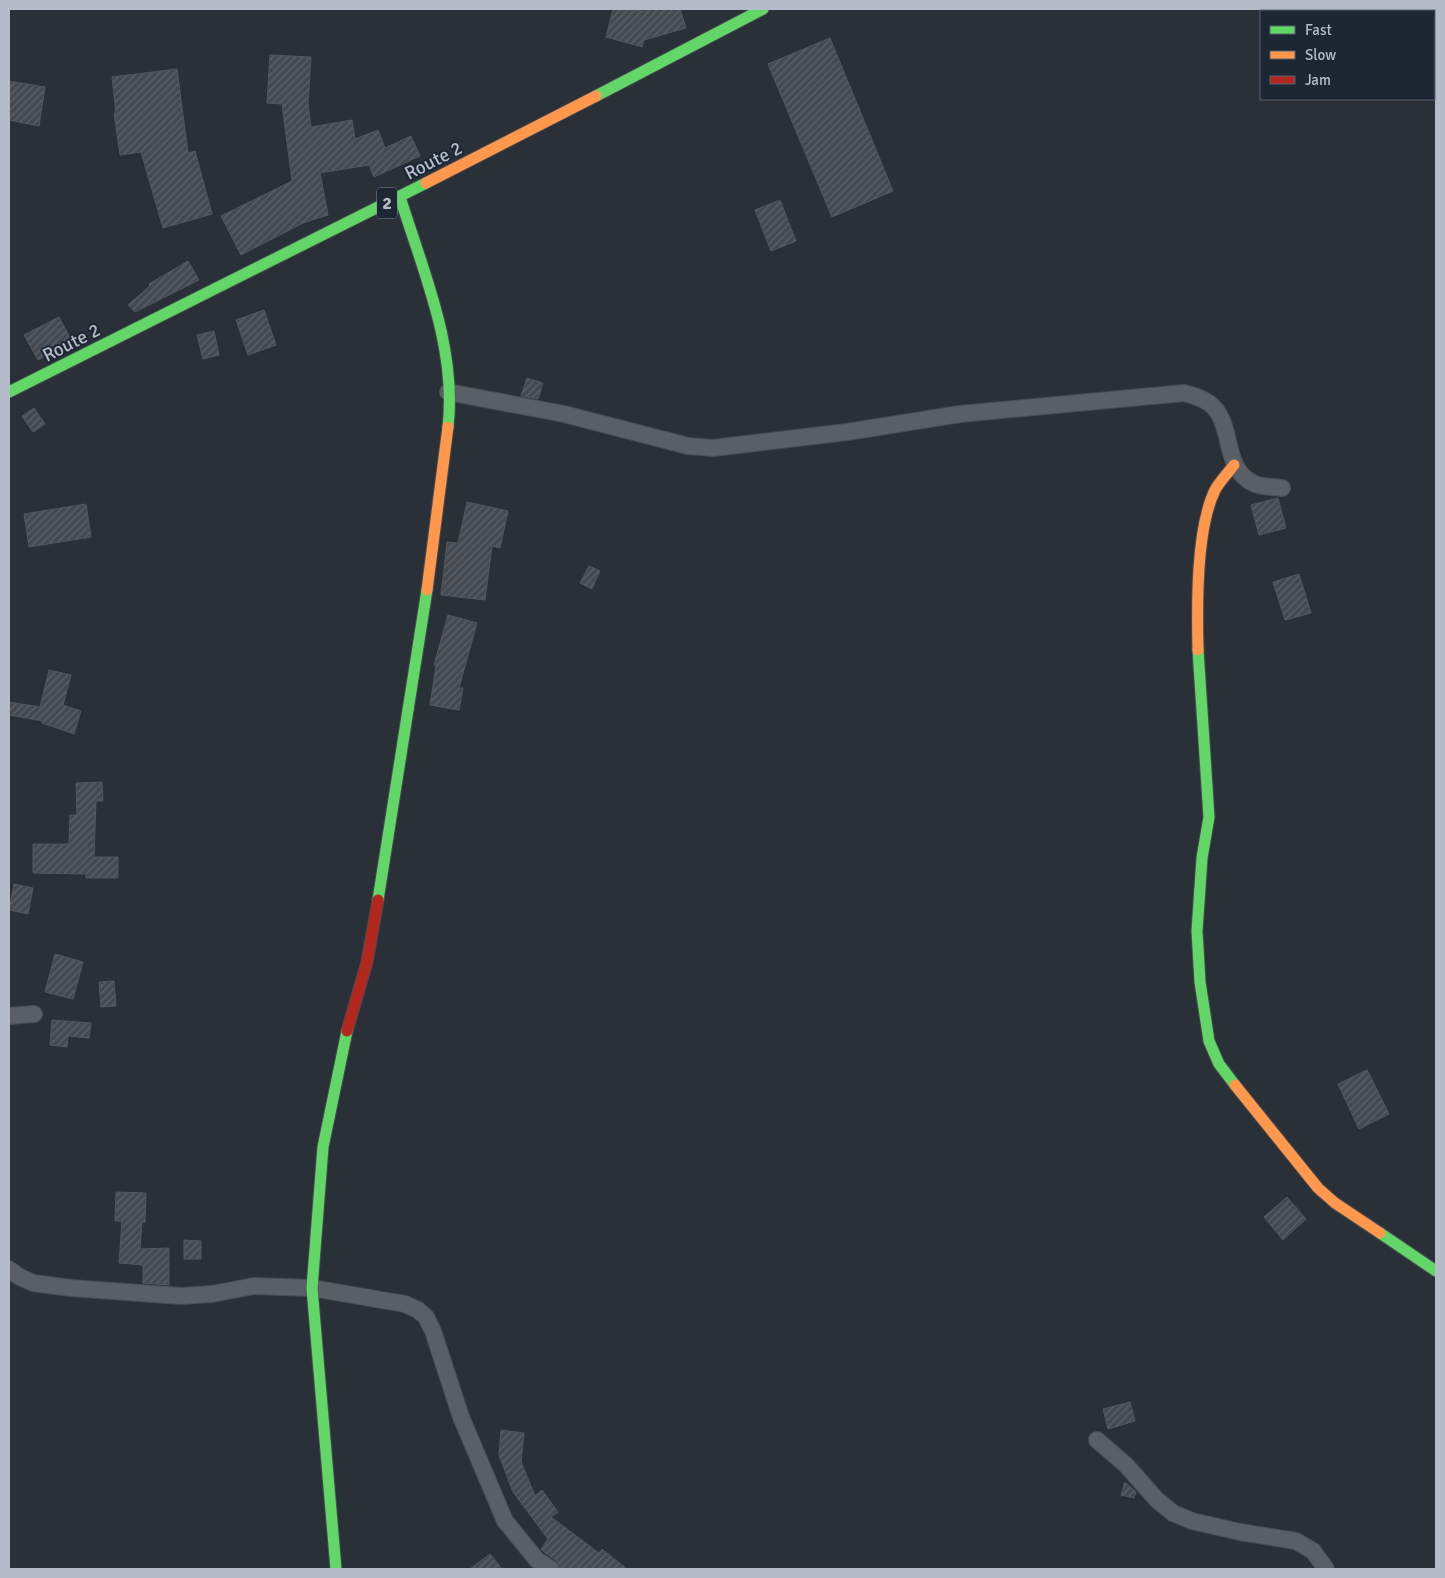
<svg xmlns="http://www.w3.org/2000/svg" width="1445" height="1578" viewBox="0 0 1445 1578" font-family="Signika,sans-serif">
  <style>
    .building { fill: url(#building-hatch); stroke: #52575f }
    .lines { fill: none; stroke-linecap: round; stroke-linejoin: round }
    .street-casing { stroke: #484c53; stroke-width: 18 }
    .fast-casing { stroke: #484c53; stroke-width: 13 }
    .slow-casing { stroke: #484c53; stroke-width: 13 }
    .jam-casing { stroke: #484c53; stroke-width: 13 }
    .street { stroke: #5a5e66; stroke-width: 16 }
    .fast { stroke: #63d668; stroke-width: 11 }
    .slow { stroke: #ff974d; stroke-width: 11 }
    .jam { stroke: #b3261e; stroke-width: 11 }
    .labels { text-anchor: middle; stroke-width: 4; stroke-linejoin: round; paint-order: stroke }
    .shield { fill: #1d2633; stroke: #878f9c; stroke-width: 1 }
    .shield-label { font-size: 18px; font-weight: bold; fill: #b4bcc9 }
    .street-label { font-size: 19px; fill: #b4bcc9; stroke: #1d2633 }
  </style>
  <defs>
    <pattern id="building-hatch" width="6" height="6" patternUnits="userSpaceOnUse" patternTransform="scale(1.25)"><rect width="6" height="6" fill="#444950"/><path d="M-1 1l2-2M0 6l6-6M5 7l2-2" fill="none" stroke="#5d6168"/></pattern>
  </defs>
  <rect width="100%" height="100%" fill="#2a3038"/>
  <!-- building -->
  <g class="building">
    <polygon points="613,9 646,11 654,9 680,9 686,28 644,40 642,47 606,37"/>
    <polygon points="830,38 893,191 832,217 768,64"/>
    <polygon points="270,55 311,57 308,104 311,127 352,120 355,139 378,130 385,148 411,136 420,156 374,177 369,165 320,173 328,215 303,223 241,255 221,216 292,181 282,104 267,103"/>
    <polygon points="177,69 188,153 195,151 212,214 163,228 141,152 120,155 114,113 116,113 112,77"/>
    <polygon points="9,81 45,87 39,126 9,120"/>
    <polygon points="780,200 796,241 771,251 755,210"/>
    <polygon points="188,261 199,280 135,312 128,305 150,286 149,284"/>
    <polygon points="264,310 276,345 248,355 236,320"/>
    <polygon points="59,317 73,343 38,360 24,335"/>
    <polygon points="214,331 219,355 203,359 197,335"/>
    <polygon points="527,378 543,383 538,399 521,396"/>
    <polygon points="34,408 45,424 33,432 22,416"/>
    <polygon points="1278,498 1286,528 1259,535 1251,505"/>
    <polygon points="467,502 508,511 500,548 492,546 485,600 441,595 447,542 458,543"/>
    <polygon points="86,504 91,537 29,547 24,514"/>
    <polygon points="589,566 600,571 592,589 580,583"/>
    <polygon points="1299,574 1311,613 1285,620 1273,582"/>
    <polygon points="448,615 477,623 459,688 463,688 459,710 430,705 436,666 434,665"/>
    <polygon points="49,670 71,675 63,705 81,711 74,734 42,723 43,721 9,715 9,702 40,707"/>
    <polygon points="102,782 103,801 96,801 94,857 118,857 118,878 86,878 86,874 33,873 33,844 69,844 70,815 77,815 76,783"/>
    <polygon points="14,884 33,888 28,914 9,910"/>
    <polygon points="55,954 83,962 73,999 45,992"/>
    <polygon points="114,981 116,1006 101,1007 99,982"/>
    <polygon points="52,1020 91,1023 89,1038 68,1036 67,1047 50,1045"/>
    <polygon points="1367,1070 1389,1114 1359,1129 1338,1084"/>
    <polygon points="116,1192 146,1193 145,1222 142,1222 140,1249 169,1248 169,1285 143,1283 143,1265 119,1263 122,1221 115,1221"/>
    <polygon points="1287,1197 1306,1219 1283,1240 1264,1217"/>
    <polygon points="184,1240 201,1241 201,1259 184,1259"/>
    <polygon points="1130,1402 1135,1421 1108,1429 1103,1409"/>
    <polygon points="501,1430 524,1433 521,1462 535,1496 542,1490 558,1512 551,1517 599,1553 602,1549 627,1569 561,1569 557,1561 544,1552 541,1549 548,1539 513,1492 499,1455"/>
    <polygon points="1125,1482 1136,1492 1134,1498 1121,1495"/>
    <polygon points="490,1554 502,1569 470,1569"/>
  </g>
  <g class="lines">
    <defs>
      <g id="street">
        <path d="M448 392 564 414 688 446 713 448 847 432 960 414 1184 393C1192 395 1202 398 1209 403 1236 423 1220 469 1255 484 1263 487 1274 487 1282 488"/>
        <polyline points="9,1016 34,1014"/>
        <polyline points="9,1269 18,1276 33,1283 71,1288 181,1296 212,1294 254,1286 312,1288 405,1304 418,1310 426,1317 433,1331 461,1417 505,1521 537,1560 551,1569"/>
        <polyline points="1097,1440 1126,1465 1157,1500 1173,1513 1192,1521 1240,1532 1296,1541 1313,1551 1326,1569"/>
      </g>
      <g id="fast">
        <polyline points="596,96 763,9"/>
        <path d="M400 197C423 271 457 348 448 427"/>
        <polyline points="9,392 426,183"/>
        <polyline points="1198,650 1209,817 1202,858 1197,931 1200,982 1209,1041 1219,1064 1235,1085"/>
        <polyline points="378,900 427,590"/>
        <polyline points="1380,1233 1436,1271"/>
        <polyline points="336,1569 312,1288 323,1147 347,1031"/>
      </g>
      <g id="slow">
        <polyline points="426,183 596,96"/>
        <polyline points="427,590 448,427"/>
        <path d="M1198 650C1197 606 1196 529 1215 490 1220 481 1228 473 1234 465"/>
        <polyline points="1235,1085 1318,1188 1335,1203 1380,1233"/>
      </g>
      <polyline id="jam" points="347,1031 367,962 378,900"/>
    </defs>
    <!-- street casing -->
    <use href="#street" class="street-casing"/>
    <!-- fast casing -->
    <use href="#fast" class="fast-casing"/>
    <!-- slow casing -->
    <use href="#slow" class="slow-casing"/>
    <!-- jam casing -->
    <use href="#jam" class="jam-casing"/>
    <!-- street -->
    <use href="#street" class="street"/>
    <!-- fast -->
    <use href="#fast" class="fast"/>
    <!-- slow -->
    <use href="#slow" class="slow"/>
    <!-- jam -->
    <use href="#jam" class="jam"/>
  </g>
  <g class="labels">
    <!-- shield labels -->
    <rect class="shield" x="377" y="187.5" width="20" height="31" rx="4"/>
    <g class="shield-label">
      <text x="387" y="209">2</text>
    </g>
    <!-- street labels -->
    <g class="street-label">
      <text transform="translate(433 160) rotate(-27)" y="7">Route 2</text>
      <text transform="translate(71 342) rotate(-27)" y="7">Route 2</text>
    </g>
  </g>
  <!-- border -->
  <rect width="1445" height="1578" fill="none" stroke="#b4bcc9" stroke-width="20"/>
  <!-- legend -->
  <rect x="1260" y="10" width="175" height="90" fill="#1d2633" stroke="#59626f"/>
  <rect x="1270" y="26" width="25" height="8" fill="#63d668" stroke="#59626f"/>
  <text x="1305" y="35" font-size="15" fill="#b4bcc9">Fast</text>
  <rect x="1270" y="51" width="25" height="8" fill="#ff974d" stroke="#59626f"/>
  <text x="1305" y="60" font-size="15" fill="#b4bcc9">Slow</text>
  <rect x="1270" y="76" width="25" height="8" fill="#b3261e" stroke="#59626f"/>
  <text x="1305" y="85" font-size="15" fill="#b4bcc9">Jam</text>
</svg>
